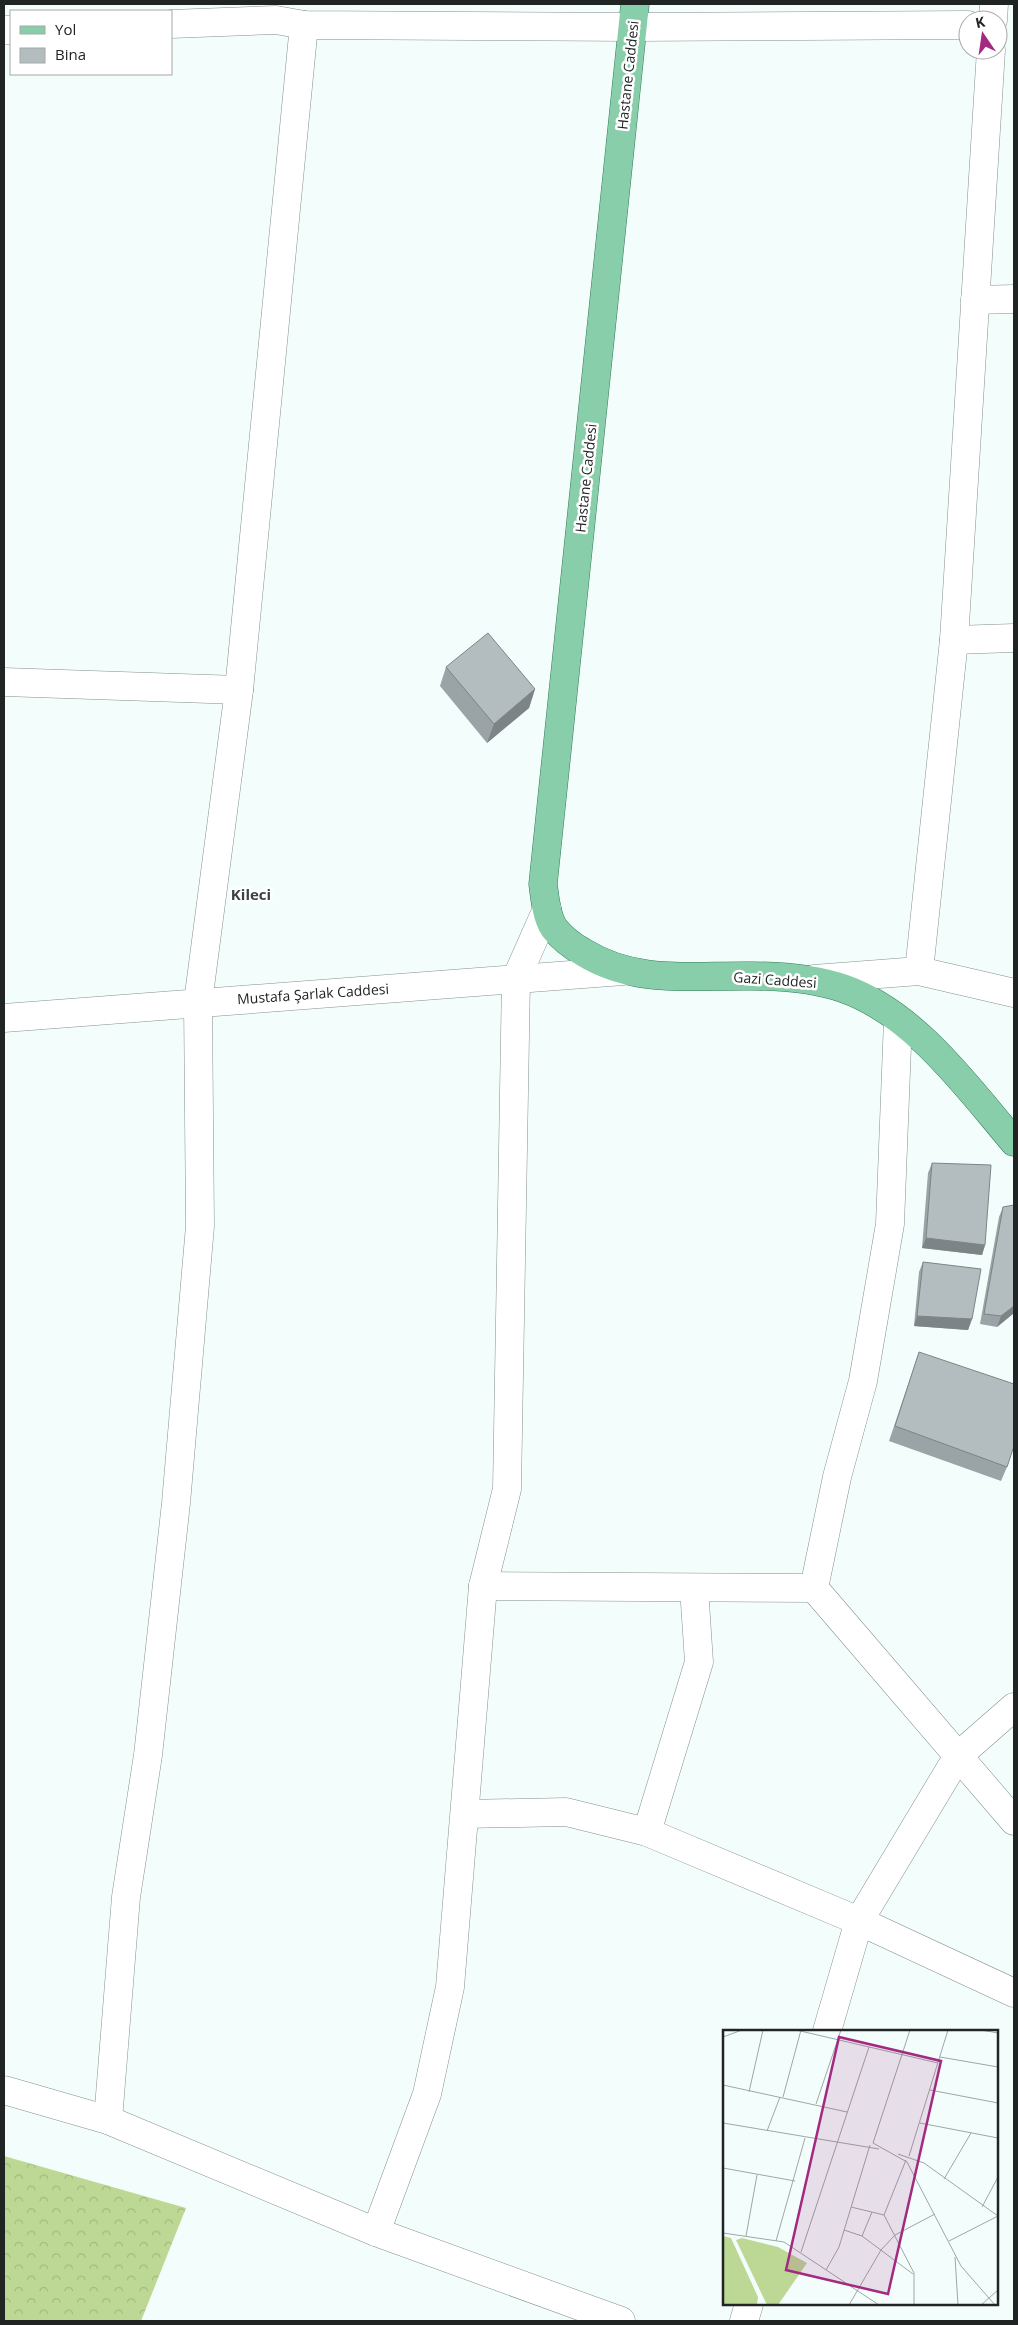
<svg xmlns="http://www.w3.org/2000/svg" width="1018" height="2325" viewBox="0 0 1018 2325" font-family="'Open Sans',sans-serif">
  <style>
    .forest { fill: url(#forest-crowns) }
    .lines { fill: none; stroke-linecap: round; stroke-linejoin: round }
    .minor-casing { stroke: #86908f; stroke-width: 29 }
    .major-casing { stroke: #317d56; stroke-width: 29 }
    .minor { stroke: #fff; stroke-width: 28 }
    .major { stroke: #89ceaa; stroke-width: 28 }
    .wall { fill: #9aa3a5 }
    .shaded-wall { fill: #7d8486 }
    .building { fill: #b3bdc0; stroke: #7d8486 }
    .labels { text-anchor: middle; stroke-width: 5; stroke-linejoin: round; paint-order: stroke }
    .street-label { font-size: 14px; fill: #202423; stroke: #fff }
    .neighbourhood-label { font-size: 15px; font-weight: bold; fill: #3b4342; stroke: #fff }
    .inset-road { fill: none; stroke: #9fa7a5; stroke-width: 1 }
    .view { fill: #a32a80; fill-opacity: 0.15; stroke: #a32a80; stroke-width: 2.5 }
    .inset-edge { fill: none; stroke: #202423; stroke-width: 2.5 }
  </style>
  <defs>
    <pattern id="forest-crowns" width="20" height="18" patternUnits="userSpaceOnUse" patternTransform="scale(1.25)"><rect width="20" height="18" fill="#bdd894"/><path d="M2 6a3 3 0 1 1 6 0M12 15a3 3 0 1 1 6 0" fill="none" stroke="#a2b97f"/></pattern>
  </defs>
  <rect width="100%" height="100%" fill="#f3fefc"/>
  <!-- forest -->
  <polygon class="forest" points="4,2156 186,2208 141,2321 4,2321"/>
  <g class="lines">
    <defs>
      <g id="minor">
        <polyline points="993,20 994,4"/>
        <polyline points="171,24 276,20 304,25 633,27 968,25"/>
        <polyline points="4,30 11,30"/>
        <polyline points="975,300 1014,299"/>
        <polyline points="954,640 1014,638"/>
        <polyline points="4,682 239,690"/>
        <polyline points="919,971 954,640 991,50"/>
        <polyline points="814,979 919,971 1014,993"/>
        <polyline points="4,1018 623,971"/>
        <polyline points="483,1586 814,1588 1014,1821"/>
        <polyline points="814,1588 837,1477 863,1381 890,1224 898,1020"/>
        <polyline points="465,1814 566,1812 647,1832 859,1921 1014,1993"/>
        <polyline points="647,1832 699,1662 694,1588"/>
        <polyline points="827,2031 859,1921 958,1756 1014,1707"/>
        <polyline points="4,2090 108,2120 376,2232 621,2321"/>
        <polyline points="108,2120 126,1897 148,1755 176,1503 200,1226 198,1002 239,690 304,25"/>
        <polyline points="376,2232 427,2094 450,1987 483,1586 507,1489 516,979 547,909"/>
        <polyline points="744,2321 749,2304"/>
      </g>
      <path id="major" d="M635 4 543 884C545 898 546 916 554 928 562 938 572 946 583 952 636 985 693 975 752 976 783 976 816 979 845 989 915 1014 968 1088 1014 1142"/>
    </defs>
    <!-- minor casing -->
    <use href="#minor" class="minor-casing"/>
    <!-- major casing -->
    <use href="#major" class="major-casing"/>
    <!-- minor -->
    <use href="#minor" class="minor"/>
    <!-- major -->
    <use href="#major" class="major"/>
  </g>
  <!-- wall -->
  <g class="wall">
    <polygon points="446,667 535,689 529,708 487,743 440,686"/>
    <polygon points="932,1163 985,1245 982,1255 922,1248 928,1173"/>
    <polygon points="1014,1206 1014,1313 997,1327 980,1324 999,1217 1003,1207"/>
    <polygon points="923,1262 972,1319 968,1330 914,1326 919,1272"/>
    <polygon points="919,1352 1007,1467 1001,1481 889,1441"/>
  </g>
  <!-- shaded-wall -->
  <g class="shaded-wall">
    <polygon points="535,689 529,708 487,743 494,724"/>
    <polygon points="926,1238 985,1245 982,1255 922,1248"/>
    <polygon points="1014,1306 1014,1313 997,1327 1001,1316"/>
    <polygon points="917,1316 972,1319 968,1330 914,1326"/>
  </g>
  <!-- building -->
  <g class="building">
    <polygon points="488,633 535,689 494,724 446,667"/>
    <polygon points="932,1163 991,1165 985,1245 926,1238"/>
    <polygon points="1014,1205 1014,1306 1001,1316 984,1314 1003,1207"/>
    <polygon points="923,1262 981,1269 972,1319 917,1316"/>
    <polygon points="919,1352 1014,1384 1014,1446 1007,1467 895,1426"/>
  </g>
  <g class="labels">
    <!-- street labels -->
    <g class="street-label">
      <text transform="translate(628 75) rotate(-84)" y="5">Hastane Caddesi</text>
      <text transform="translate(586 478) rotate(-84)" y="5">Hastane Caddesi</text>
      <text transform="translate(775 980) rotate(4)" y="5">Gazi Caddesi</text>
      <text transform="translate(313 994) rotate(-4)" y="5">Mustafa Şarlak Caddesi</text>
    </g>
    <!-- neighbourhood labels -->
    <g class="neighbourhood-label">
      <text x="251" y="900">Kileci</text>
    </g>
  </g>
  <!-- overview -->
  <g transform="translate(723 2030)">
    <rect width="275" height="275" fill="#f3fefc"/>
    <path d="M0 206 8 208 35 267 34 275H0ZM19 208 55 217 84 233 55 275H44L13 210Z" fill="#bdd894"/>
    <path class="inset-road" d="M73 0 215 33M187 0 150 113 184 132 238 236 272 275M258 0 275 3M0 7 19 0M217 27 275 37M0 55 124 82M207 60 275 73M26 62 40 0M60 67 78 0M93 74 118 0M0 93 156 119M197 93 275 108M44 101 57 67M175 124 201 133 275 186M186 126 225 0M0 138 72 151M221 149 248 103M128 177 161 185 191 243V275M259 177 275 147M161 185 183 130M121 200 139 206 190 244M0 203 61 212 156 275M23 206 34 145M139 206 149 182M53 211 82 108M226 211 275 186M78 222 146 17M232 227 235 275M103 240 116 217 147 115M126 275 158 220 172 205 212 184M258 275 275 260"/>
    <path class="view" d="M116 7 218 31 165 264 63 240Z"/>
    <rect width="275" height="275" class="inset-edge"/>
  </g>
  <!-- border -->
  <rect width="1018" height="2325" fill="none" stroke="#202423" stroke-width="10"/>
  <!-- legend -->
  <rect x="10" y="10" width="162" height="65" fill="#ffffff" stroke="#a6a7a7"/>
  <rect x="20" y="26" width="25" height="8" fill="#89ceaa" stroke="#a6a7a7"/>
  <text x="55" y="35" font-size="15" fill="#202423">Yol</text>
  <rect x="20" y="48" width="25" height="15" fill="#b3bdc0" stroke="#a6a7a7"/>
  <text x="55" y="60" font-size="15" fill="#202423">Bina</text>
  <!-- north arrow -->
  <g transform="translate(983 35) rotate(347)"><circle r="24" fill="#ffffff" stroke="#a6a7a7"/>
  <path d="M0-4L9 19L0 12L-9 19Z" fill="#a32a80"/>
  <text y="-8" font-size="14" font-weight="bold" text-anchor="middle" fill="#202423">K</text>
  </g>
</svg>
